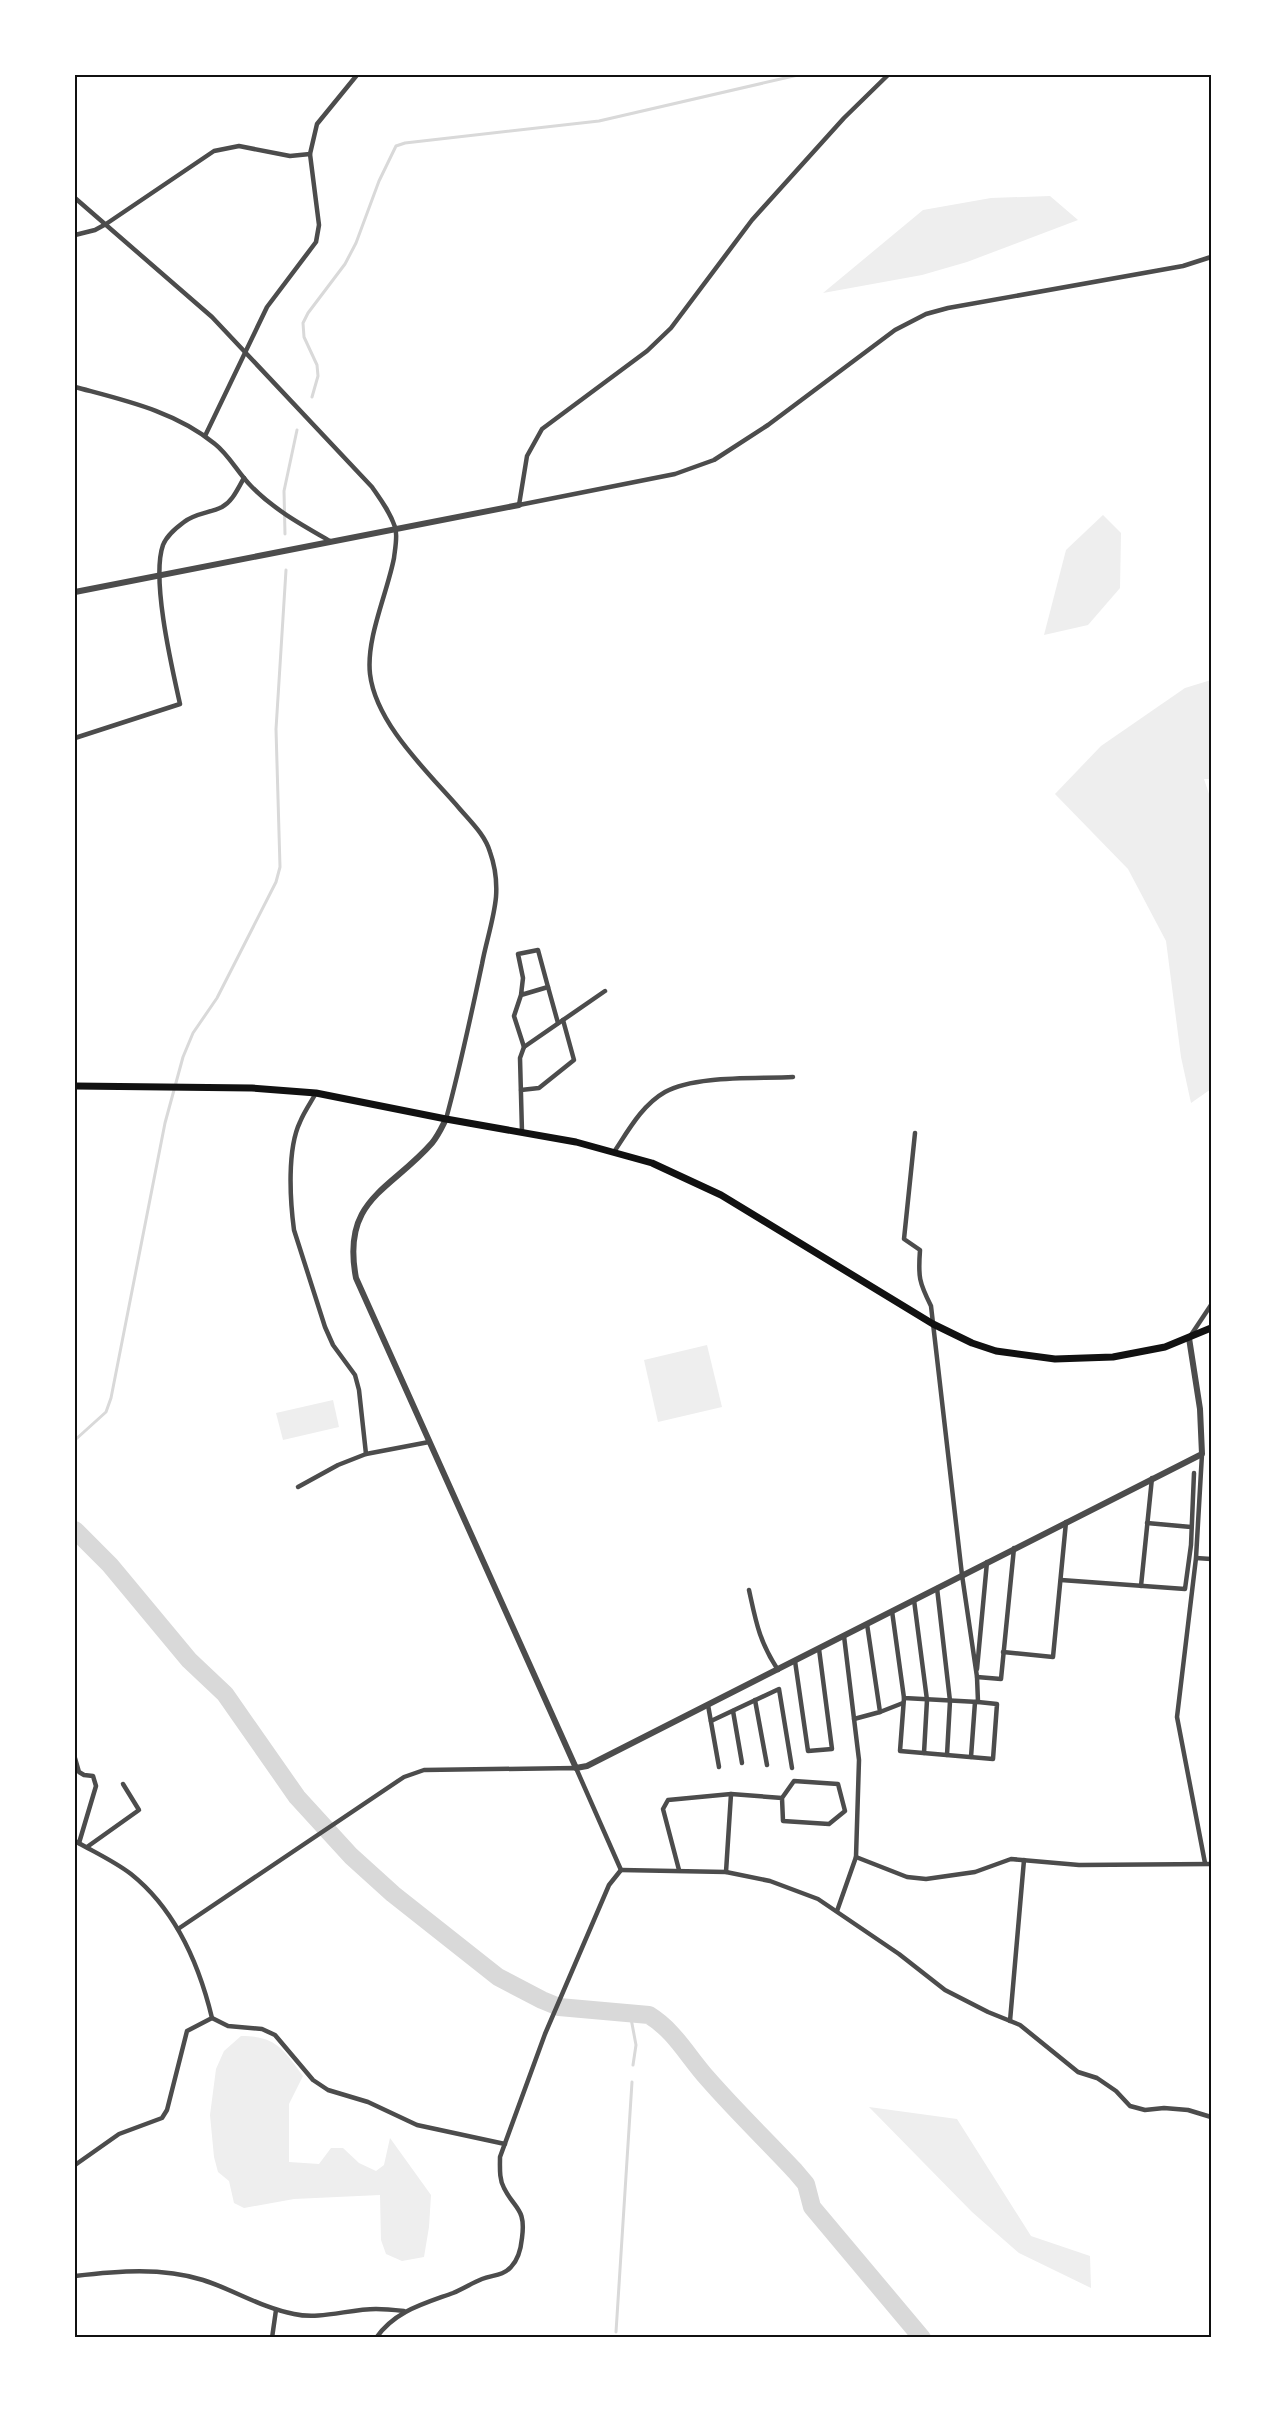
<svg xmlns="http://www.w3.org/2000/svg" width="1286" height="2413" viewBox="0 0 1286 2413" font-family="'Work Sans',sans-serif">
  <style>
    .green { fill: #eee }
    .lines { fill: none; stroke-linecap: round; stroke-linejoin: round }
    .stream { stroke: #d9d9d9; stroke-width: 3 }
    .river { stroke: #d9d9d9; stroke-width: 18 }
    .minor { stroke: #4c4c4c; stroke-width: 4.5 }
    .tertiary { stroke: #4c4c4c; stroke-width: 6 }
    .secondary { stroke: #111; stroke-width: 7 }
    .neatline { fill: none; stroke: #111; stroke-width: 2 }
  </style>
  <rect width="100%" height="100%" fill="#fff"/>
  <!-- green -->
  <g class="green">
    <polygon points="1050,196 1078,220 967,262 922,275 823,293 923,210 991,198"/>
    <polygon points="1103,515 1121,533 1120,588 1088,625 1044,635 1066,550"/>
    <polygon points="1211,680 1211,779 1204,779 1211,800 1211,1089 1191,1103 1181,1057 1166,941 1128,869 1055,794 1101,746 1185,688"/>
    <polygon points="707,1345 722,1407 658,1422 644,1360"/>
    <polygon points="333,1400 339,1427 283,1440 276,1413"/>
    <path d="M241 2036C276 2036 283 2049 303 2076L289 2104V2162L319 2164 331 2148H343L359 2163 376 2171 384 2165 390 2138 431 2195 429 2227 424 2257 402 2261 386 2254 381 2240 380 2195 294 2199 244 2208 234 2203 229 2181 218 2172 214 2157 210 2115 216 2069 224 2051Z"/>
    <polygon points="869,2107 957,2119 1031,2236 1090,2256 1091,2288 1019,2253 972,2212"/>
  </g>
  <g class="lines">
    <!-- stream -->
    <g class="stream">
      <polyline points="312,397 318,376 317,365 304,337 303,323 308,313 345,264 356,243 379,181 396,146 405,143 599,121 798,75"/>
      <polyline points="285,534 284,491 297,430"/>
      <polyline points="75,1440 106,1412 111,1398 165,1123 183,1057 193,1033 217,998 276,882 280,867 276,729 286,570"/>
      <polyline points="630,2013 636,2045 633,2065"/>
      <polyline points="616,2332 632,2082"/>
    </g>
    <!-- river -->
    <path class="river" d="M75 1530 110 1565 189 1660 225 1694 297 1797 351 1856 393 1894 498 1977 542 2000 559 2007 649 2015C675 2031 688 2057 708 2079 736 2111 766 2140 795 2171L806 2184 812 2207 922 2338"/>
    <!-- minor -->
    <g class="minor">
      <polyline points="888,75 844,118 752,220 671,328 647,351 542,429 527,456 519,505 675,474 714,460 768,425 895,330 926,314 948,308 1183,266 1211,257"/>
      <path d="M75 198 212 317 372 487C381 500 390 512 395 527 398 535 395 549 394 558 387 594 366 638 370 674 376 724 427 771 459 808 471 822 485 835 490 852 495 866 497 883 496 897 494 919 486 942 482 964 471 1016 460 1068 446 1119"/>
      <polyline points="75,235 95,230 106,224 214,151 239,146 290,156 310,154"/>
      <path d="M75 387C123 400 175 411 215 444 229 455 238 473 251 486 273 509 302 525 330 541"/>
      <polyline points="205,436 267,307 316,242 319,225 310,154 317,124 357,75"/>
      <path d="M75 738 180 704C172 668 151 579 163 545 167 535 176 528 184 522 195 513 210 513 222 507 233 501 238 488 244 478"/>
      <polyline points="548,987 558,1023"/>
      <polyline points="521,995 523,978 518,954 538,950 548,987 521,995 514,1016 524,1047 520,1058 522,1132"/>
      <polyline points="524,1047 605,991"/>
      <polyline points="521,1090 539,1088 574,1060 563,1020"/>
      <path d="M316 1093C311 1102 304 1112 300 1122 287 1149 290 1200 294 1230L325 1327 333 1345 355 1375 359 1390 366 1454 429 1442"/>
      <path d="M915 1133 904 1239 920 1250C918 1277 919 1282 931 1306L962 1575 977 1677"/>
      <path d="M614 1152C628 1131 642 1105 665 1092 695 1075 757 1079 793 1077"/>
      <polyline points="1191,1335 1211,1305"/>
      <polyline points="1202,1454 1196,1558 1177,1717 1205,1863"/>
      <polyline points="298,1487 338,1465 366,1454"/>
      <polyline points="1147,1523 1191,1527"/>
      <polyline points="1196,1558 1211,1559"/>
      <polyline points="1061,1580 1185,1589 1191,1545 1194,1473"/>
      <polyline points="1141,1586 1152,1478"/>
      <polyline points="937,1588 950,1701 947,1755"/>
      <path d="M749 1590C756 1622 759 1641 778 1670"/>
      <polyline points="914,1600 927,1700 924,1753"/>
      <polyline points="892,1611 904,1698 978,1702 977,1677 1001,1679 1014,1548"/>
      <polyline points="1003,1652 1053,1657 1066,1522"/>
      <polyline points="795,1661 808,1751 832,1749 819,1649"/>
      <polyline points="977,1669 987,1562"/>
      <polyline points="904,1698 900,1751 993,1759 997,1704 978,1702"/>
      <polyline points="755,1700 767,1765"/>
      <polyline points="708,1705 719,1767"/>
      <polyline points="733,1711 742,1763"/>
      <polyline points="880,1712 903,1703"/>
      <polyline points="854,1719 880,1712 867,1624"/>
      <polyline points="711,1721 779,1689 792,1768"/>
      <polyline points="971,1757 975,1702"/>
      <polyline points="75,1758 79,1772 84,1775 93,1776 96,1786 79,1843"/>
      <path d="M75 1841C94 1852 114 1861 131 1874 176 1910 199 1964 212 2018L228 2026 262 2029 275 2035 313 2080 328 2090 368 2102 417 2125 505 2144"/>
      <polyline points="87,1847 139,1810 123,1784"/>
      <polyline points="856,1857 907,1877 926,1879 975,1872 1011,1859 1079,1865 1211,1864"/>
      <polyline points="621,1870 726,1872 770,1881 818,1899 899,1954 945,1990 988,2012 1020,2025 1078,2072 1097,2078 1116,2091 1130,2106 1145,2110 1164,2108 1188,2110 1211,2117"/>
      <polyline points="679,1870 663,1809 668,1800 731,1794 782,1798 794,1781 838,1784 845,1811 829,1824 783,1821 782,1798"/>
      <polyline points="726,1872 731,1794"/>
      <polyline points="837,1911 856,1857 859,1760 844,1636"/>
      <polyline points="178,1929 404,1777 424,1770 576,1768 621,1870"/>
      <polyline points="1010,2021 1024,1860"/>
      <polyline points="75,2165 119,2134 162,2118 167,2110 187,2031 212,2018"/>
      <path d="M75 2276C117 2271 162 2267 203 2280 234 2290 262 2308 294 2314 320 2320 349 2309 376 2309 385 2309 395 2310 404 2311"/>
      <polyline points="272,2338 276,2310"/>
      <path d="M376 2338C395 2311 423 2304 453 2293 463 2289 472 2283 482 2279 492 2275 503 2276 511 2267 518 2260 521 2248 522 2238 526 2208 515 2210 504 2188 499 2179 500 2168 500 2157L545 2034 609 1885 621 1870"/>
    </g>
    <!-- tertiary -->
    <g class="tertiary">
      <polyline points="75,592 519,505"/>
      <path d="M446 1119C442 1127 438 1136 432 1143 390 1191 341 1199 356 1278L576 1768 587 1766 1202 1454 1200 1409 1189 1338"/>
    </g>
    <!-- secondary -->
    <polyline class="secondary" points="75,1086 252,1088 316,1093 446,1119 576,1142 652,1163 721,1195 933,1324 972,1343 996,1351 1055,1359 1113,1357 1165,1347 1211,1328"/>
  </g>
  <!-- border -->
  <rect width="1286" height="2413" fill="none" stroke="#ffffff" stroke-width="153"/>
  <rect x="76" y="76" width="1134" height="2260" class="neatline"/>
</svg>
